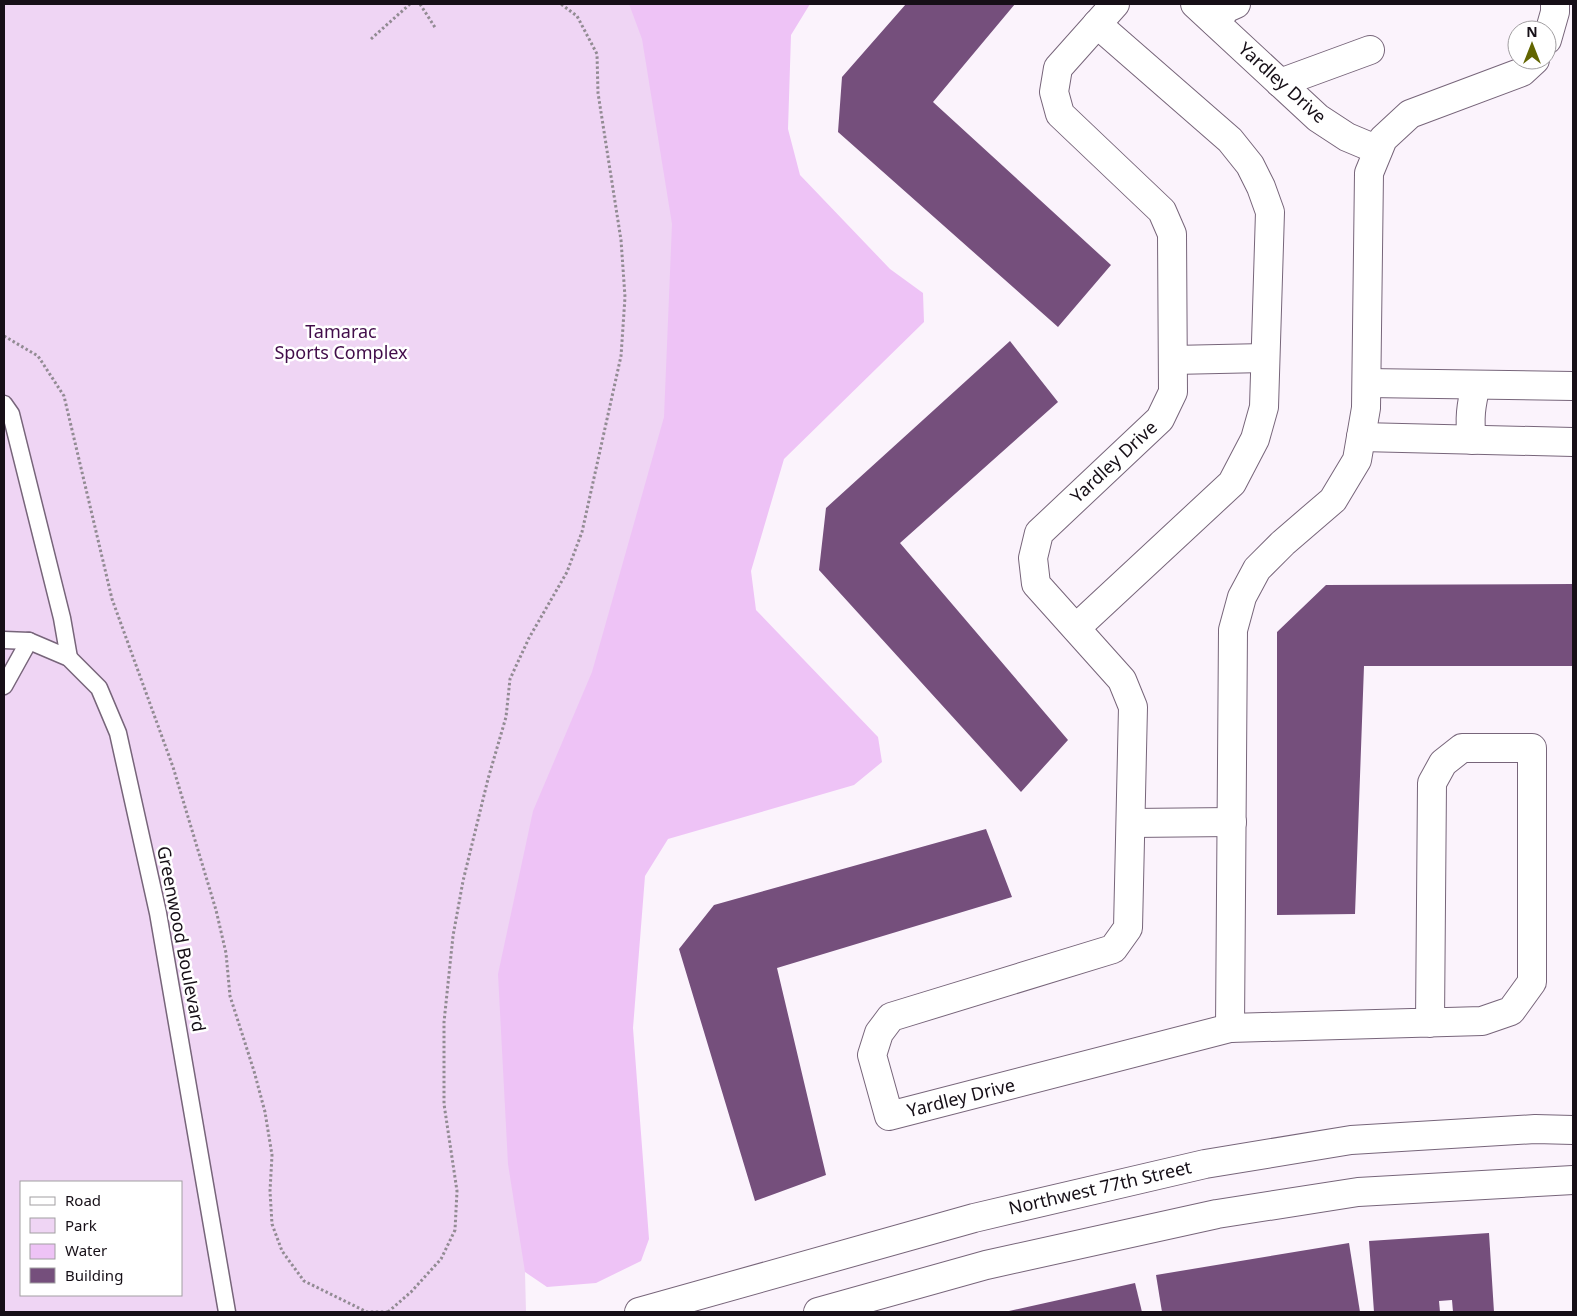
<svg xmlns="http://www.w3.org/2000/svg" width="1577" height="1316" viewBox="0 0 1577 1316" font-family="'Noto Sans',sans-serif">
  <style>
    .green { fill: #efd5f4; fill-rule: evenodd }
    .water { fill: #eec3f6 }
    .building { fill: #754f7c }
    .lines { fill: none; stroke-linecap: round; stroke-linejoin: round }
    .service-casing { stroke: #77657a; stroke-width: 19 }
    .minor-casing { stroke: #77657a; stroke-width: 30 }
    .tertiary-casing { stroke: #77657a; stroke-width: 30 }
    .path { stroke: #928b93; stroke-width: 3; stroke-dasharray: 2.5 2.5; stroke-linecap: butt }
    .service { stroke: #fff; stroke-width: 16 }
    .minor { stroke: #fff; stroke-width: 28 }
    .tertiary { stroke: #fff; stroke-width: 28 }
    .labels { text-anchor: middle; stroke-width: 5; stroke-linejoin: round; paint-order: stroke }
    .street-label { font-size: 18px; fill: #160f17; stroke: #fff }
    .park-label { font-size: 18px; fill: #410c49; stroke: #fff }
  </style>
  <rect width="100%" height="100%" fill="#fbf3fc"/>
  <!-- green -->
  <path class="green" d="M4 4H649L690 270 525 1272 526 1312H4ZM21 1182H181V1295H21Z"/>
  <!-- water -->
  <polygon class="water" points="629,4 810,4 791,35 788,129 800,175 890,269 923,293 924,322 784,459 751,571 756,610 878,737 882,762 854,785 668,839 645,876 633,1028 649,1239 641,1261 596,1283 547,1287 525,1272 508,1164 498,974 533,811 592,672 664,417 672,224 642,39"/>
  <!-- building -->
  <g class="building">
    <polygon points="906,4 1015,4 933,102 1111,265 1058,327 838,132 842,77"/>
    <polygon points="1010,341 1058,402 900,543 1068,740 1021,792 819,570 826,508"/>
    <polygon points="1573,584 1573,666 1364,666 1355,914 1277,915 1277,632 1326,585"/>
    <polygon points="986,829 1012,897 777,968 826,1175 755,1201 679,949 714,905"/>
    <polygon points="1489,1233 1494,1312 1453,1312 1452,1300 1439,1301 1440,1312 1374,1312 1369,1241"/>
    <polygon points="1349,1243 1360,1312 1162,1312 1156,1275"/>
    <polygon points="1135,1283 1142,1312 1009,1312 1009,1311"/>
  </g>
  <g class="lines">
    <defs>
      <g id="service">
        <polyline points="4,404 11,414 62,618 69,658"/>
        <polyline points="4,640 29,641 69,658 99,688 118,733 158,913 227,1312"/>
        <polyline points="4,686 29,641"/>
      </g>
      <g id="minor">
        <polyline points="1115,4 1058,68 1054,92 1060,114 1162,211 1172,234 1173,392 1160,419 1039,533 1033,558 1036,584 1122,680 1133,707 1128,928 1113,949 891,1017 879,1033 872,1055 889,1116 1230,1028 1482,1021 1511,1011 1532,982 1532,748 1462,748 1443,763 1432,783 1430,1023"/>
        <polyline points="1195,4 1318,118 1347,137 1378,150"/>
        <polyline points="1215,22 1227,8 1236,4"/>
        <polyline points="1547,40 1555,12 1555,4"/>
        <polyline points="1280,83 1370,50"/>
        <polyline points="1173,360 1265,358"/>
        <polyline points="1367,383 1573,386"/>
        <polyline points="1361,437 1573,442"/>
        <path d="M1472 440C1469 419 1471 405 1476 385"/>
        <polyline points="1076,628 1232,483 1255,439 1264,407 1270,212 1261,187 1250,165 1230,140 1097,24"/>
        <polyline points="1131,823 1232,822"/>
        <polyline points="1230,1028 1233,630 1242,597 1257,569 1283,543 1333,500 1357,460 1366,408 1369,173 1383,139 1410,114 1522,72 1535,60"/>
      </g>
      <g id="tertiary">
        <polyline points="639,1312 974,1218 1205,1164 1351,1140 1535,1129 1573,1130"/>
        <polyline points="818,1312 986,1265 1217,1214 1358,1192 1573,1180"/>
      </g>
    </defs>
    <!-- service casing -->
    <use href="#service" class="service-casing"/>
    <!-- minor casing -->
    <use href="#minor" class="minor-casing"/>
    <!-- tertiary casing -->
    <use href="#tertiary" class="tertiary-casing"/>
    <!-- path -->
    <g class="path">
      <polyline points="420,4 436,29"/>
      <polyline points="371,39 410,4"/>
      <polyline points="4,336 38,356 64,396 112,599 173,767 216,910 226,953 230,996 254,1071 265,1112 272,1155 270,1191 272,1224 282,1251 304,1281 367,1312 388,1312"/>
      <polyline points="388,1312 411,1292 441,1259 455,1230 457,1191 444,1104 444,1022 453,936 463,881 488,779 506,717 510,679 529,638 567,572 582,532 621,356 625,297 621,240 598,93 597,54 577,16 561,4"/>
    </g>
    <!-- service -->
    <use href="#service" class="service"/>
    <!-- minor -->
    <use href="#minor" class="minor"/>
    <!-- tertiary -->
    <use href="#tertiary" class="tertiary"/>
  </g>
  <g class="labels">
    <!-- street labels -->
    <g class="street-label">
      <text transform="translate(1282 83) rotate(42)" y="6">Yardley Drive</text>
      <text transform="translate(1114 462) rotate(-43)" y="6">Yardley Drive</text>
      <text transform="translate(181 939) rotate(79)" y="6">Greenwood Boulevard</text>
      <text transform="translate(961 1098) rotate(-14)" y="6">Yardley Drive</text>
      <text transform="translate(1100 1188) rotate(-13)" y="6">Northwest 77th Street</text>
    </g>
    <!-- park labels -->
    <g class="park-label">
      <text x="341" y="338">Tamarac<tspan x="341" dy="21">Sports Complex</tspan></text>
    </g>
  </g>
  <!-- border -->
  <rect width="1577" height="1316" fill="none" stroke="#160f17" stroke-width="10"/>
  <!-- legend -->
  <rect x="20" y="1181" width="162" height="115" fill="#ffffff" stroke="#a29fa2"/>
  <rect x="30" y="1197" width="25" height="8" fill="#ffffff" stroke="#a29fa2"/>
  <text x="65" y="1206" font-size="15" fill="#160f17">Road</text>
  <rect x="30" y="1218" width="25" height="15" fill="#efd5f4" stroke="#a29fa2"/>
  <text x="65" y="1231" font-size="15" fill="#160f17">Park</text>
  <rect x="30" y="1244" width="25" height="15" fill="#eec3f6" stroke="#a29fa2"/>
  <text x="65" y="1256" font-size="15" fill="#160f17">Water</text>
  <rect x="30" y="1268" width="25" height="15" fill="#754f7c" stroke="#a29fa2"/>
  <text x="65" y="1281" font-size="15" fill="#160f17">Building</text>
  <!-- north arrow -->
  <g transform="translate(1532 45)"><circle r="24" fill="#ffffff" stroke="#a29fa2"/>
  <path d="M0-4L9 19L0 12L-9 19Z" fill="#626500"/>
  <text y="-8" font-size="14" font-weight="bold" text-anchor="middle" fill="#160f17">N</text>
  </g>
</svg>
